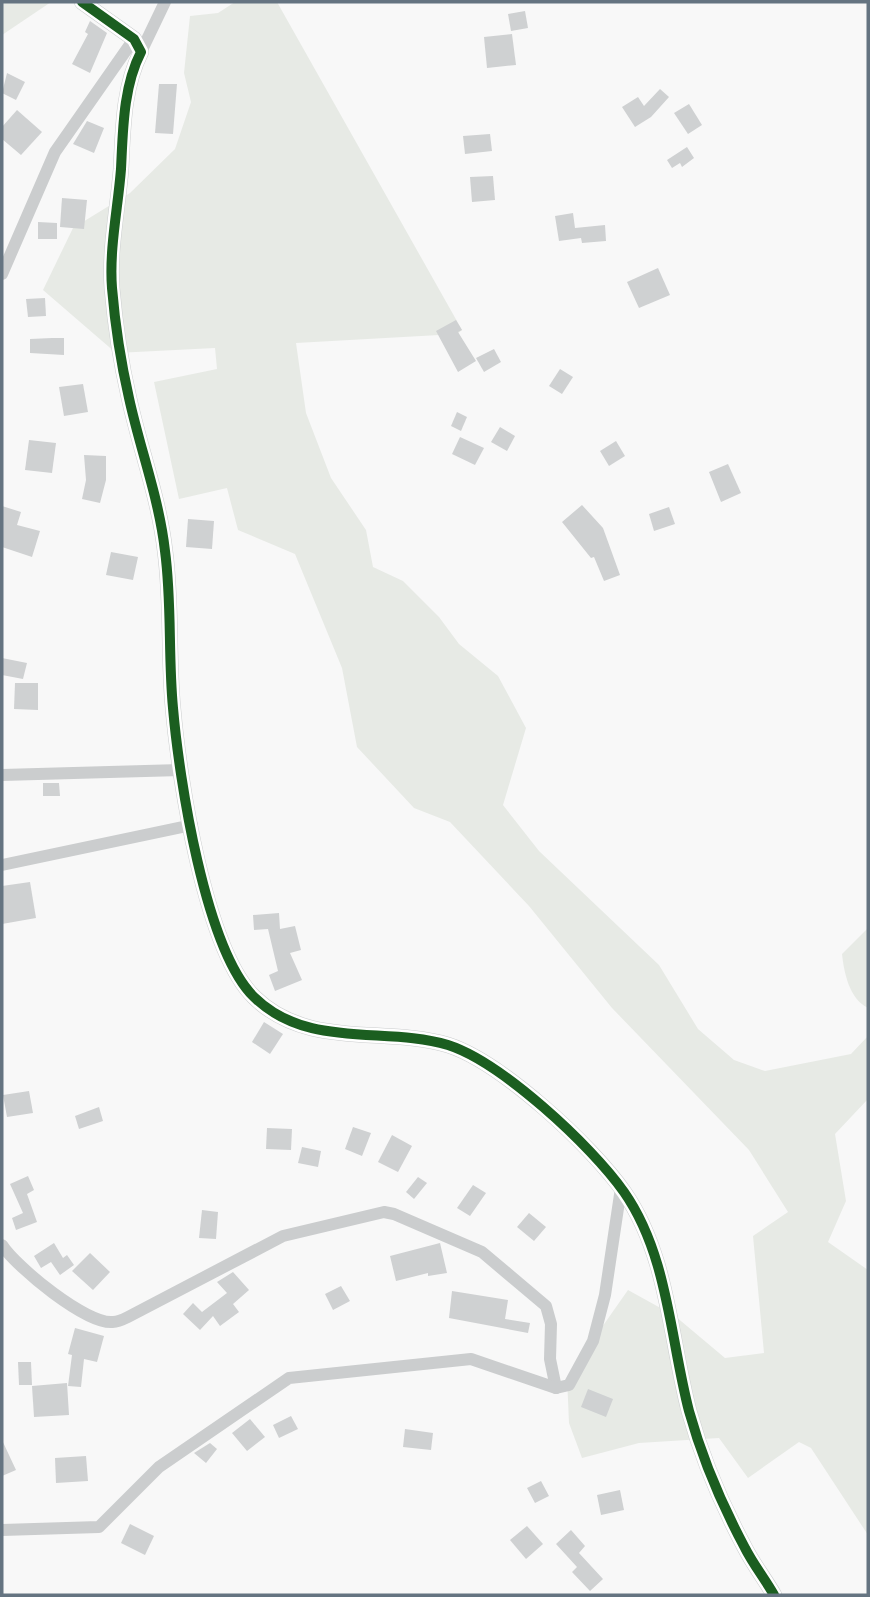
<svg xmlns="http://www.w3.org/2000/svg" width="870" height="1597" viewBox="0 0 870 1597" font-family="Helvetica,sans-serif">
  <style>
    .green { fill: #e7eae5 }
    .building { fill: #cfd1d2 }
    .lines { fill: none; stroke-linecap: round; stroke-linejoin: round }
    .minor { stroke: #cbcdce; stroke-width: 12 }
    .tertiary { stroke: #cbcdce; stroke-width: 16 }
    .cycleway-casing { stroke: #fff; stroke-width: 15 }
    .cycleway { stroke: #1b5e20; stroke-width: 10 }
  </style>
  <rect width="100%" height="100%" fill="#f8f8f8"/>
  <!-- green -->
  <g class="green">
    <polygon points="2,2 51,2 2,35"/>
    <polygon points="235,2 277,2 462,330 457,334 296,343 306,413 331,478 366,530 373,567 403,581 439,617 459,644 498,676 526,728 503,805 539,851 659,965 698,1029 734,1060 765,1071 851,1054 868,1036 868,1099 835,1134 846,1201 828,1242 868,1270 868,1535 811,1448 799,1442 748,1478 719,1438 639,1443 582,1458 569,1423 567,1377 628,1290 675,1316 725,1358 764,1353 753,1236 788,1212 749,1150 612,1008 529,906 450,822 414,808 357,747 342,668 295,554 238,530 227,488 179,499 154,382 217,369 215,348 116,353 43,290 73,228 130,193 175,149 191,102 184,73 190,16 218,13"/>
    <path d="M868 928V1008C849 999 844 972 842 954Z"/>
  </g>
  <!-- building -->
  <g class="building">
    <polygon points="525,11 528,28 511,31 508,14"/>
    <polygon points="90,21 107,33 90,73 72,64 88,34 85,32"/>
    <polygon points="512,34 516,65 487,68 484,37"/>
    <polygon points="7,73 25,82 16,100 2,93"/>
    <polygon points="159,84 177,84 173,134 155,133"/>
    <polygon points="660,89 669,97 651,117 635,127 622,107 638,97 644,106"/>
    <polygon points="689,104 702,125 688,134 674,113"/>
    <polygon points="17,110 42,132 21,155 2,139 2,127"/>
    <polygon points="87,121 104,128 94,153 73,144"/>
    <polygon points="490,134 492,151 465,154 463,136"/>
    <polygon points="687,147 694,158 682,167 680,163 672,168 667,160"/>
    <polygon points="493,176 495,200 472,202 470,177"/>
    <polygon points="62,198 87,200 84,229 60,227"/>
    <polygon points="573,213 575,228 605,225 606,241 582,243 581,238 559,241 555,216"/>
    <polygon points="38,222 57,223 57,239 38,239"/>
    <polygon points="658,268 670,295 639,308 627,282"/>
    <polygon points="45,298 46,316 28,317 26,299"/>
    <polygon points="456,320 462,330 458,332 476,361 458,372 436,331"/>
    <polygon points="52,338 64,338 64,355 30,353 30,339"/>
    <polygon points="494,349 501,362 484,372 476,358"/>
    <polygon points="560,369 573,377 562,394 549,386"/>
    <polygon points="83,384 88,412 64,416 59,387"/>
    <polygon points="457,412 467,417 461,431 451,426"/>
    <polygon points="500,427 515,436 507,451 491,442"/>
    <polygon points="460,437 484,448 475,465 452,454"/>
    <polygon points="29,440 56,443 52,473 25,470"/>
    <polygon points="616,441 625,456 609,466 600,451"/>
    <polygon points="84,455 106,456 106,480 100,503 82,499 86,480"/>
    <polygon points="728,464 741,493 721,502 709,472"/>
    <polygon points="582,505 603,528 620,575 604,581 594,557 591,558 562,522"/>
    <polygon points="2,506 21,512 17,525 40,531 32,557 2,547"/>
    <polygon points="669,507 675,524 654,531 649,514"/>
    <polygon points="188,519 214,521 212,549 186,547"/>
    <polygon points="111,552 138,557 133,580 106,575"/>
    <polygon points="2,658 27,663 23,679 2,675"/>
    <polygon points="15,683 38,683 38,710 14,709"/>
    <polygon points="43,783 59,783 60,796 43,796"/>
    <polygon points="30,882 36,918 2,924 2,886"/>
    <polygon points="279,913 280,929 295,926 301,950 290,953 302,980 275,991 269,975 278,971 268,929 254,930 253,915"/>
    <polygon points="264,1022 283,1034 270,1054 252,1042"/>
    <polygon points="29,1091 33,1113 7,1117 3,1095"/>
    <polygon points="99,1107 103,1121 79,1129 75,1116"/>
    <polygon points="353,1127 371,1133 362,1156 345,1149"/>
    <polygon points="267,1128 292,1129 291,1150 266,1149"/>
    <polygon points="392,1135 412,1146 398,1172 378,1162"/>
    <polygon points="302,1147 321,1151 318,1167 298,1163"/>
    <polygon points="28,1176 34,1190 27,1194 37,1222 16,1230 12,1218 23,1213 10,1184"/>
    <polygon points="418,1177 427,1183 414,1199 406,1192"/>
    <polygon points="473,1185 486,1193 470,1216 457,1208"/>
    <polygon points="202,1210 218,1212 216,1239 199,1238"/>
    <polygon points="529,1213 546,1227 534,1241 517,1227"/>
    <polygon points="54,1243 63,1258 67,1255 74,1265 60,1275 51,1262 41,1268 34,1256"/>
    <polygon points="440,1243 447,1273 428,1276 428,1273 396,1281 390,1256"/>
    <polygon points="90,1253 110,1272 93,1290 72,1271"/>
    <polygon points="233,1272 249,1290 233,1304 239,1312 220,1326 213,1316 200,1330 183,1314 193,1303 202,1312 227,1293 217,1282"/>
    <polygon points="341,1286 350,1301 333,1310 325,1294"/>
    <polygon points="452,1291 508,1300 505,1319 530,1323 528,1333 449,1318"/>
    <polygon points="75,1328 104,1336 97,1362 84,1359 81,1387 68,1386 72,1355 68,1354"/>
    <polygon points="18,1362 31,1362 32,1385 19,1385"/>
    <polygon points="67,1383 69,1415 34,1417 32,1386"/>
    <polygon points="588,1389 613,1399 606,1417 581,1407"/>
    <polygon points="291,1416 298,1429 279,1438 273,1425"/>
    <polygon points="250,1419 265,1437 247,1451 232,1433"/>
    <polygon points="405,1429 433,1433 431,1450 403,1447"/>
    <polygon points="2,1440 16,1470 2,1476"/>
    <polygon points="210,1443 217,1449 206,1463 194,1453"/>
    <polygon points="86,1456 88,1481 56,1483 55,1458"/>
    <polygon points="541,1481 549,1496 535,1503 527,1488"/>
    <polygon points="620,1490 624,1510 601,1515 597,1495"/>
    <polygon points="130,1524 154,1536 145,1555 121,1543"/>
    <polygon points="527,1526 543,1544 526,1559 510,1540"/>
    <polygon points="571,1530 585,1546 579,1553 603,1579 590,1591 572,1572 577,1567 556,1544"/>
  </g>
  <g class="lines">
    <!-- minor -->
    <g class="minor">
      <polyline points="141,52 165,2"/>
      <polyline points="2,274 55,152 134,39"/>
      <polyline points="2,775 181,770"/>
      <polyline points="2,865 192,825"/>
      <path d="M2 1245C16 1267 87 1325 113 1322 118 1322 124 1319 128 1317L283 1236 384 1212 394 1214 482 1252 546 1306 551 1324 550 1359 556 1388 569 1385 593 1341 605 1295 621 1188"/>
      <polyline points="2,1530 99,1527 159,1467 289,1378 471,1359 556,1388"/>
    </g>
    <!-- tertiary -->
    <path class="tertiary" d="M82 2 134 39 141 52C123 87 123 130 121 169 118 208 109 249 112 288 115 324 121 363 129 398 140 449 159 498 165 551 172 603 168 655 173 708 179 778 205 949 254 997 308 1050 386 1026 448 1045 501 1062 591 1145 624 1192 668 1255 670 1338 689 1411 702 1458 722 1505 745 1548 753 1564 765 1579 774 1595"/>
    <defs>
      <path id="cycleway" d="M82 2 134 39 141 52C123 87 123 130 121 169 118 208 109 249 112 288 115 324 121 363 129 398 140 449 159 498 165 551 172 603 168 655 173 708 179 778 205 949 254 997 308 1050 386 1026 448 1045 501 1062 591 1145 624 1192 668 1255 670 1338 689 1411 702 1458 722 1505 745 1548 753 1564 765 1579 774 1595"/>
    </defs>
    <!-- cycleway casing -->
    <use href="#cycleway" class="cycleway-casing"/>
    <!-- cycleway -->
    <use href="#cycleway" class="cycleway"/>
  </g>
  <!-- border -->
  <rect width="870" height="1597" fill="none" stroke="#657481" stroke-width="7"/>
</svg>
